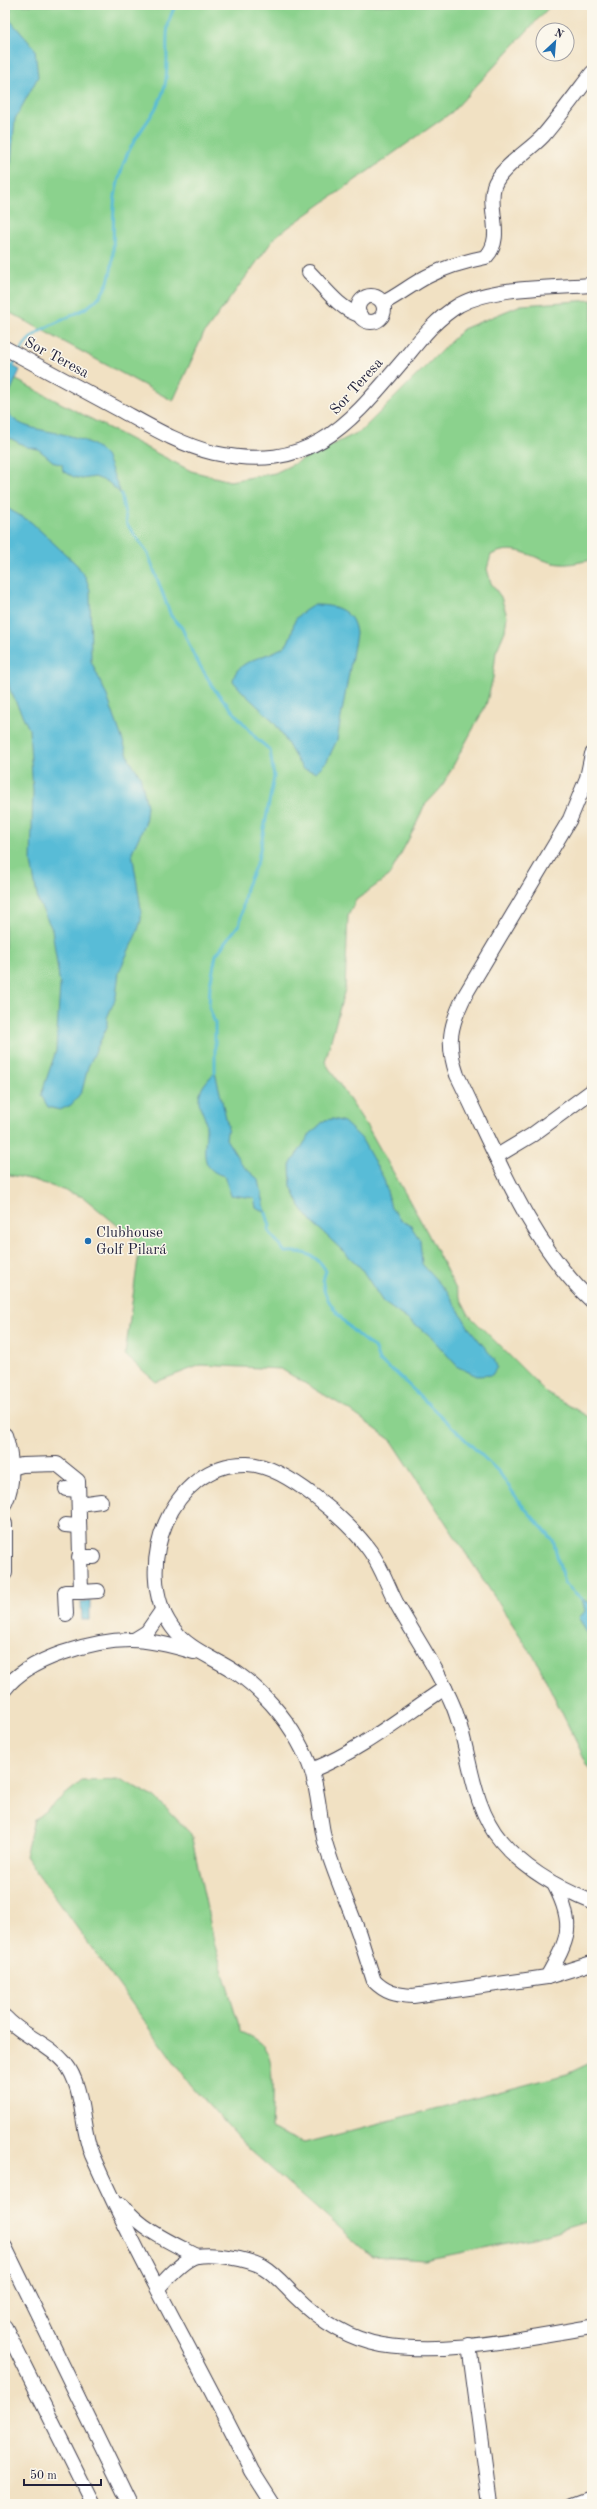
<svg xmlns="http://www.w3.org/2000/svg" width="597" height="2509" viewBox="0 0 597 2509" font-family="'Old Standard TT',serif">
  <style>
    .green { fill: #8bd28d; stroke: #567a64 }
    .water { fill: #59bcd7; stroke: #3e6f89 }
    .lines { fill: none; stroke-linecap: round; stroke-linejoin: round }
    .stream { stroke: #59bcd7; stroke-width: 3 }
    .minor-casing { stroke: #413f4f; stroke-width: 16 }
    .minor { stroke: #fff; stroke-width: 14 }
    .poi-dot { fill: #1f6fb2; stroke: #fbf7ec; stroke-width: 1.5 }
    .labels { text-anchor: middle; stroke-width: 3; stroke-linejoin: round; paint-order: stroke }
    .street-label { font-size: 15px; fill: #22223b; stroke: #fbf7ec }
    .poi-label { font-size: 15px; fill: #22223b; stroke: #fbf7ec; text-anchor: start }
  </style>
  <rect width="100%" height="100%" fill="#fbf7ec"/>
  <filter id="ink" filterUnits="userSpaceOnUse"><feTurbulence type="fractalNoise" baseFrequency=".025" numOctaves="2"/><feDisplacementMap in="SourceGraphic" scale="8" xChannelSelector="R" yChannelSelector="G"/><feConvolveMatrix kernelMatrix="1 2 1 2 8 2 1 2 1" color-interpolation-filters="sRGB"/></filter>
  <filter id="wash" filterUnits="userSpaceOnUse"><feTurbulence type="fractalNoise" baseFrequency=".012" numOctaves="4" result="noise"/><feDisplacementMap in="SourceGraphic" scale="16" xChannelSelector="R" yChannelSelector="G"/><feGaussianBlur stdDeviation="0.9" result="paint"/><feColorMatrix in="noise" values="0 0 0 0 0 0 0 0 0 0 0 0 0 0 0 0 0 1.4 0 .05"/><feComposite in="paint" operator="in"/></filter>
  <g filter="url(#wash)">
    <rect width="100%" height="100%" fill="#f1e1c3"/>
    <!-- green -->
    <g class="green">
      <polygon points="5,5 551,5 452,112 276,236 203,335 173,401 5,310"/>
      <path d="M592 300V560C583 561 571 565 561 564 535 562 518 541 491 555L487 569 491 583 501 597 507 616 505 631 496 652 493 678 486 705 441 788 424 806 414 829 389 876 356 900 348 916 345 989 325 1062 370 1131 427 1232 469 1315 546 1392 592 1419V1774L536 1660 392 1441 348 1409 281 1369 201 1365 156 1382 125 1355 140 1244 83 1197 34 1180 5 1174V374L191 471 230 481 275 473 361 431 463 329 521 305Z"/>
      <path d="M122 1780 156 1798 191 1834 215 1946 241 2032C249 2035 259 2040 265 2047 275 2060 272 2110 271 2128L304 2143 567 2074 592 2062V2220L537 2237 425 2260 372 2257 250 2150 191 2085 25 1856 34 1820 82 1781Z"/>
    </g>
    <!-- water -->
    <g class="water">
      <polygon points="5,5 11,5 9,19 35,49 38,77 15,119 11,163 5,172"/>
      <polygon points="6,362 20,370 5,403 5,364"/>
      <path d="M5 405C7 408 8 413 11 416 27 437 81 426 106 456 108 459 118 487 121 494L108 482 95 477 82 479 74 477 63 471 62 464 55 463 38 449 27 447 6 436Z"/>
      <polygon points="5,507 31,522 77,565 86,578 90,590 91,661 107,696 130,761 140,775 147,806 145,824 132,852 141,909 141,920 138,930 119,972 116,997 107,1018 107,1027 88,1067 82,1091 76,1099 71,1105 60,1110 48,1107 41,1095 56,1051 60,985 52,929 38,901 31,862 33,792 29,729 10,690 5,671"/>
      <path d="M314 605C336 605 354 610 356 634L337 740 327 761 316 772 303 769C291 753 284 733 270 718 257 705 244 695 233 681 236 657 272 658 287 644 299 622 285 622 314 605Z"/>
      <path d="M215 1072 228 1126 226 1139 243 1166 259 1180 266 1213 256 1207 254 1198 231 1195 224 1176C193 1167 210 1142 205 1119 203 1112 198 1105 199 1098 200 1087 208 1080 215 1072Z"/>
      <polygon points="333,1119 344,1122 361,1138 384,1179 391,1208 402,1221 410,1225 420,1240 422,1264 449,1294 469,1328 494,1359 497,1367 492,1375 477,1376 458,1367 428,1334 383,1302 361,1268 311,1221 300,1206 291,1186 290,1165 310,1134 325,1120"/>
      <polygon points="582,1599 592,1604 592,1643 579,1618 585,1611"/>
      <polygon points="90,1601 90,1620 82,1620 81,1602"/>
    </g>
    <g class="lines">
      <!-- stream -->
      <g class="stream">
        <path d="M20 352C38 316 93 322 108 282 116 259 112 233 114 209 114 193 119 177 124 162 134 133 158 115 165 85 171 57 160 31 176 5"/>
        <polyline points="11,369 17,358"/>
        <polyline points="121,494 127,524 148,554 171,616 182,628 194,656 215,690 257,739 270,750 274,777 258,860 246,888 240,923 216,955 210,985 209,1007 215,1023 215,1072"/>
        <path d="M266 1213 270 1226 268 1230 285 1252C303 1251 317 1254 326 1271 325 1274 323 1279 323 1283 323 1303 357 1338 374 1347L379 1361 396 1373 499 1472 521 1504 553 1540 564 1583 582 1599"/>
      </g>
    </g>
  </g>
  <g filter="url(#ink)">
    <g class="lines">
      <defs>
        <g id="minor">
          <path d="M309 272C323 286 340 310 360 315"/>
          <circle cx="371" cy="309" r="13"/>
          <path d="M383 303C399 295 412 284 428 276 446 267 466 261 486 257 505 237 487 210 494 186 500 168 529 151 543 136 560 116 576 94 592 73"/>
          <path d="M5 348C44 369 83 390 122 411 151 427 181 445 214 453 312 474 349 424 406 357 422 337 437 318 459 305 494 286 552 288 592 285"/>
          <path d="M592 754 587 778 570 819 465 995C450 1025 446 1044 457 1075 494 1149 530 1245 592 1301"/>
          <polyline points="497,1156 532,1135 592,1091"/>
          <path d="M5 1435C12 1456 15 1483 5 1503"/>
          <polyline points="5,1470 22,1465 57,1464 78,1481 81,1592 98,1591"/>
          <polyline points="66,1489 78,1490"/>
          <polyline points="79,1504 101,1501"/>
          <polyline points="5,1524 5,1573"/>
          <polyline points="65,1525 78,1526"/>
          <polyline points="79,1557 94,1557"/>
          <polyline points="66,1614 65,1592 81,1592"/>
          <polyline points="134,1640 147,1632 163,1609"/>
          <path d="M5 1689C28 1658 93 1640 131 1640 152 1640 174 1646 194 1652"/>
          <path d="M312 1770C361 1750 401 1717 445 1688"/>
          <path d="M592 1902C558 1888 525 1870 501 1841 470 1804 471 1752 454 1708 439 1671 417 1640 398 1606 388 1588 382 1567 370 1551 349 1521 285 1465 247 1464 171 1462 131 1569 172 1627 189 1651 214 1657 237 1673 261 1690 284 1715 298 1741 303 1750 308 1760 311 1769 319 1792 319 1818 325 1842 334 1874 348 1903 359 1934 364 1950 369 1966 374 1981 386 1993 396 1995 413 1996L547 1977 592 1963"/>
          <path d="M547 1977C568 1940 576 1926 555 1886"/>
          <path d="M5 2017C22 2036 48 2043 65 2063 85 2088 80 2126 92 2155 140 2263 200 2365 252 2471L273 2504"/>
          <path d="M122 2205C141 2229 170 2242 197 2256"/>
          <polyline points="5,2247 130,2504"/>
          <path d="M158 2288C167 2278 184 2259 197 2256 214 2253 248 2259 263 2267 275 2274 284 2285 294 2295 318 2319 348 2339 382 2345 451 2356 524 2337 592 2327"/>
          <polyline points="5,2327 93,2504"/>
          <polyline points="469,2345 490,2504"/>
          <polyline points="573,2504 592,2497"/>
        </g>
      </defs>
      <!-- minor casing -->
      <use href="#minor" class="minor-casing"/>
      <!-- minor -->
      <use href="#minor" class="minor"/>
    </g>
  </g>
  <!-- markers -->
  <circle class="poi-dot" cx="88" cy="1241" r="4"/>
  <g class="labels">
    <!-- street labels -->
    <g class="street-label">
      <text transform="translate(57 357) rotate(28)" y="5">Sor Teresa</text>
      <text transform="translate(356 386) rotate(-48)" y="5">Sor Teresa</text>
    </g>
    <!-- poi labels -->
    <g class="poi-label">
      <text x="96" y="1237">Clubhouse<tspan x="96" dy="17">Golf Pilará</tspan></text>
    </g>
  </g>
  <!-- margin -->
  <rect width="597" height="2509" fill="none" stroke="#fbf7ec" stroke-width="20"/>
  <!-- north arrow -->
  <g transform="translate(555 42) rotate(26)"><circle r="19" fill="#fbf7ec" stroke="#a4a2a5"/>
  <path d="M0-3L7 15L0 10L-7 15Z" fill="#1f6fb2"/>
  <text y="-6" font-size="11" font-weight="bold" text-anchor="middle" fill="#22223b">N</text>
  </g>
  <!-- scale -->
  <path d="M24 2479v6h77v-6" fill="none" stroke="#22223b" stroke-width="2"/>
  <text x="30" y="2479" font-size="12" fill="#22223b" stroke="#fbf7ec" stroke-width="3" paint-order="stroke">50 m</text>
</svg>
